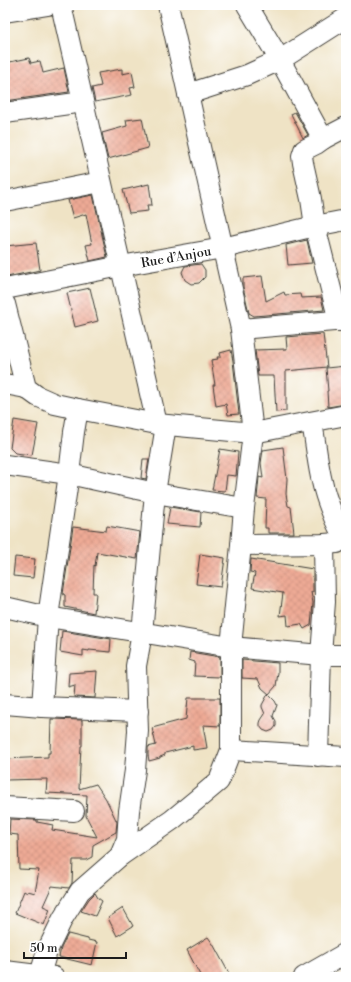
<svg xmlns="http://www.w3.org/2000/svg" width="351" height="982" viewBox="0 0 351 982" font-family="'Libre Bodoni',serif">
  <style>
    .building { fill: url(#building-cross-hatch) }
    .lines { fill: none; stroke-linecap: round; stroke-linejoin: round }
    .minor-casing { stroke: #3c3a35; stroke-width: 22 }
    .minor { stroke: #fff; stroke-width: 20 }
    .labels { text-anchor: middle; stroke-width: 3; stroke-linejoin: round; paint-order: stroke }
    .street-label { font-size: 13px; fill: #1c1c1c; stroke: #fff }
  </style>
  <defs>
    <pattern id="building-cross-hatch" width="8" height="8" patternUnits="userSpaceOnUse"><rect width="8" height="8" fill="#eeaa95"/><path d="M0 0l8 8M0 8l8-8" fill="none" stroke="#cc9280"/></pattern>
  </defs>
  <rect width="100%" height="100%" fill="#fff"/>
  <filter id="ink" filterUnits="userSpaceOnUse"><feTurbulence type="fractalNoise" baseFrequency=".025" numOctaves="2"/><feDisplacementMap in="SourceGraphic" scale="8" xChannelSelector="R" yChannelSelector="G"/><feConvolveMatrix kernelMatrix="1 2 1 2 8 2 1 2 1" color-interpolation-filters="sRGB"/></filter>
  <filter id="wash" filterUnits="userSpaceOnUse"><feTurbulence type="fractalNoise" baseFrequency=".012" numOctaves="4" result="noise"/><feDisplacementMap in="SourceGraphic" scale="16" xChannelSelector="R" yChannelSelector="G"/><feGaussianBlur stdDeviation="0.9" result="paint"/><feColorMatrix in="noise" values="0 0 0 0 0 0 0 0 0 0 0 0 0 0 0 0 0 1.4 0 .05"/><feComposite in="paint" operator="in"/></filter>
  <g filter="url(#wash)">
    <rect width="100%" height="100%" fill="#efe3c5"/>
    <g id="blocks">
      <!-- building -->
      <g class="building">
        <polygon points="29,58 31,63 40,61 43,73 64,68 69,92 5,101 5,63"/>
        <polygon points="122,69 122,74 132,72 135,87 130,88 132,95 95,102 92,88 101,86 98,73"/>
        <polygon points="295,112 308,135 303,138 291,114"/>
        <polygon points="142,118 148,148 108,159 102,133 127,126 126,120"/>
        <polygon points="149,184 152,205 147,205 148,211 129,213 123,190"/>
        <polygon points="93,195 107,257 90,261 86,245 92,244 86,214 73,218 68,200"/>
        <polygon points="307,240 312,263 288,265 286,245"/>
        <polygon points="36,243 40,270 7,277 5,256 5,246"/>
        <polygon points="201,264 205,270 205,277 199,283 191,284 185,280 182,272 185,266"/>
        <polygon points="262,276 266,301 284,292 285,295 300,294 301,298 321,297 324,310 254,316 249,313 243,287 243,278"/>
        <polygon points="90,288 98,321 75,327 67,293"/>
        <polygon points="323,334 327,367 286,371 286,411 276,412 274,376 258,376 255,350 287,349 286,337"/>
        <polygon points="231,350 233,361 239,414 228,415 226,404 216,406 213,385 215,385 211,360 218,359 217,357 221,357 220,353"/>
        <polygon points="346,366 346,404 328,407 327,391 328,391 326,368"/>
        <polygon points="14,420 38,424 32,455 15,453 10,448"/>
        <polygon points="283,447 287,479 286,494 288,506 291,507 294,533 268,533 268,528 265,528 266,499 257,498 259,477 263,478 261,463 263,450"/>
        <polygon points="220,449 238,452 236,476 227,475 225,491 212,490"/>
        <polygon points="143,459 149,459 146,479 141,478"/>
        <polygon points="170,507 201,512 200,527 167,524"/>
        <polygon points="107,526 140,532 137,559 97,552 95,566 94,565 93,593 96,593 94,613 65,607 65,595 63,594 73,527 106,531"/>
        <polygon points="200,554 225,558 221,587 196,584"/>
        <polygon points="15,557 35,559 33,578 13,576"/>
        <polygon points="251,559 313,569 313,592 311,592 313,603 311,625 304,629 301,624 288,626 287,615 280,616 283,593 252,588 255,573 250,572"/>
        <polygon points="62,631 111,639 110,652 89,650 89,651 83,650 83,656 60,652"/>
        <polygon points="190,652 220,657 220,677 194,676 195,662 189,660"/>
        <polygon points="242,660 278,663 278,673 276,686 269,694 262,688 258,679 242,678"/>
        <polygon points="97,671 95,698 74,697 75,685 68,687 69,673"/>
        <polygon points="268,694 275,701 277,705 273,716 276,721 276,726 273,730 268,732 263,730 260,726 260,723 261,720 265,714 262,707 262,705"/>
        <polygon points="188,698 220,698 220,726 203,725 207,748 193,750 193,746 165,753 165,755 160,757 160,758 149,761 148,755 148,747 156,745 152,728 186,719"/>
        <polygon points="51,719 82,720 82,746 81,746 79,789 96,784 106,799 117,822 116,832 93,845 92,857 86,860 73,860 72,883 69,888 52,886 43,906 50,909 44,925 15,913 24,891 27,893 28,891 35,893 39,870 19,869 18,835 9,834 10,819 37,820 37,822 53,825 52,830 97,837 86,816 87,795 46,793 47,779 6,780 5,759 48,757 48,753 50,753"/>
        <polygon points="95,893 98,898 102,901 95,916 81,911 89,899"/>
        <polygon points="123,908 133,926 117,936 108,918"/>
        <polygon points="68,934 88,939 88,940 97,942 92,965 59,957 61,948"/>
        <polygon points="208,937 213,944 231,977 201,977 187,950"/>
      </g>
    </g>
  </g>
  <g filter="url(#ink)">
    <use href="#blocks" fill-opacity="0" stroke="#3c3a35" stroke-width="1"/>
    <g class="lines">
      <defs>
        <g id="minor">
          <polyline points="61,5 157,424"/>
          <polyline points="247,5 280,60 323,139 316,144 304,150 302,156 303,163 311,199 315,226 339,321"/>
          <polyline points="5,12 48,5"/>
          <polyline points="188,94 247,75 280,60 346,18"/>
          <polyline points="5,113 83,102"/>
          <polyline points="323,139 346,127"/>
          <polyline points="5,201 101,182"/>
          <path id="s1" d="M5 289 121 266 223 248 315 226 346 220"/>
          <polyline points="5,304 26,388 37,396 55,404 78,409"/>
          <polyline points="241,329 346,320"/>
          <polyline points="5,384 26,388"/>
          <path d="M312 422C317 451 319 482 331 510 335 521 340 531 346 541"/>
          <polyline points="5,465 69,474 155,493 244,508"/>
          <polyline points="241,545 324,544 337,543"/>
          <polyline points="5,607 48,617 231,647 321,655 346,655"/>
          <polyline points="5,704 42,707 138,711"/>
          <polyline points="42,707 48,617 69,474 74,432 78,409 157,424 253,433 346,415"/>
          <polyline points="231,750 346,757"/>
          <polyline points="318,756 321,655 325,602 324,544"/>
          <polyline points="5,807 74,811"/>
          <polyline points="120,856 127,839 129,811 135,770 138,731 136,666 142,633 155,493 166,425"/>
          <polyline points="5,971 54,977"/>
          <polyline points="40,975 47,951 63,918 80,891 120,856 172,820 200,797 219,781 231,750 231,647 241,545 244,508 253,433 241,329 168,5"/>
          <polyline points="304,977 346,953"/>
        </g>
      </defs>
      <!-- minor casing -->
      <use href="#minor" class="minor-casing"/>
      <!-- minor -->
      <use href="#minor" class="minor"/>
    </g>
  </g>
  <g class="labels">
    <!-- street labels -->
    <g class="street-label">
      <text dy="5" stroke="none"><textPath href="#s1" startOffset="174">Rue d’Anjou</textPath></text>
    </g>
  </g>
  <!-- margin -->
  <rect width="351" height="982" fill="none" stroke="#fff" stroke-width="20"/>
  <!-- scale -->
  <path d="M24 952v6h102v-6" fill="none" stroke="#1c1c1c" stroke-width="2"/>
  <text x="30" y="952" font-size="12" fill="#1c1c1c" stroke="#ffffff" stroke-width="3" paint-order="stroke">50 m</text>
</svg>
